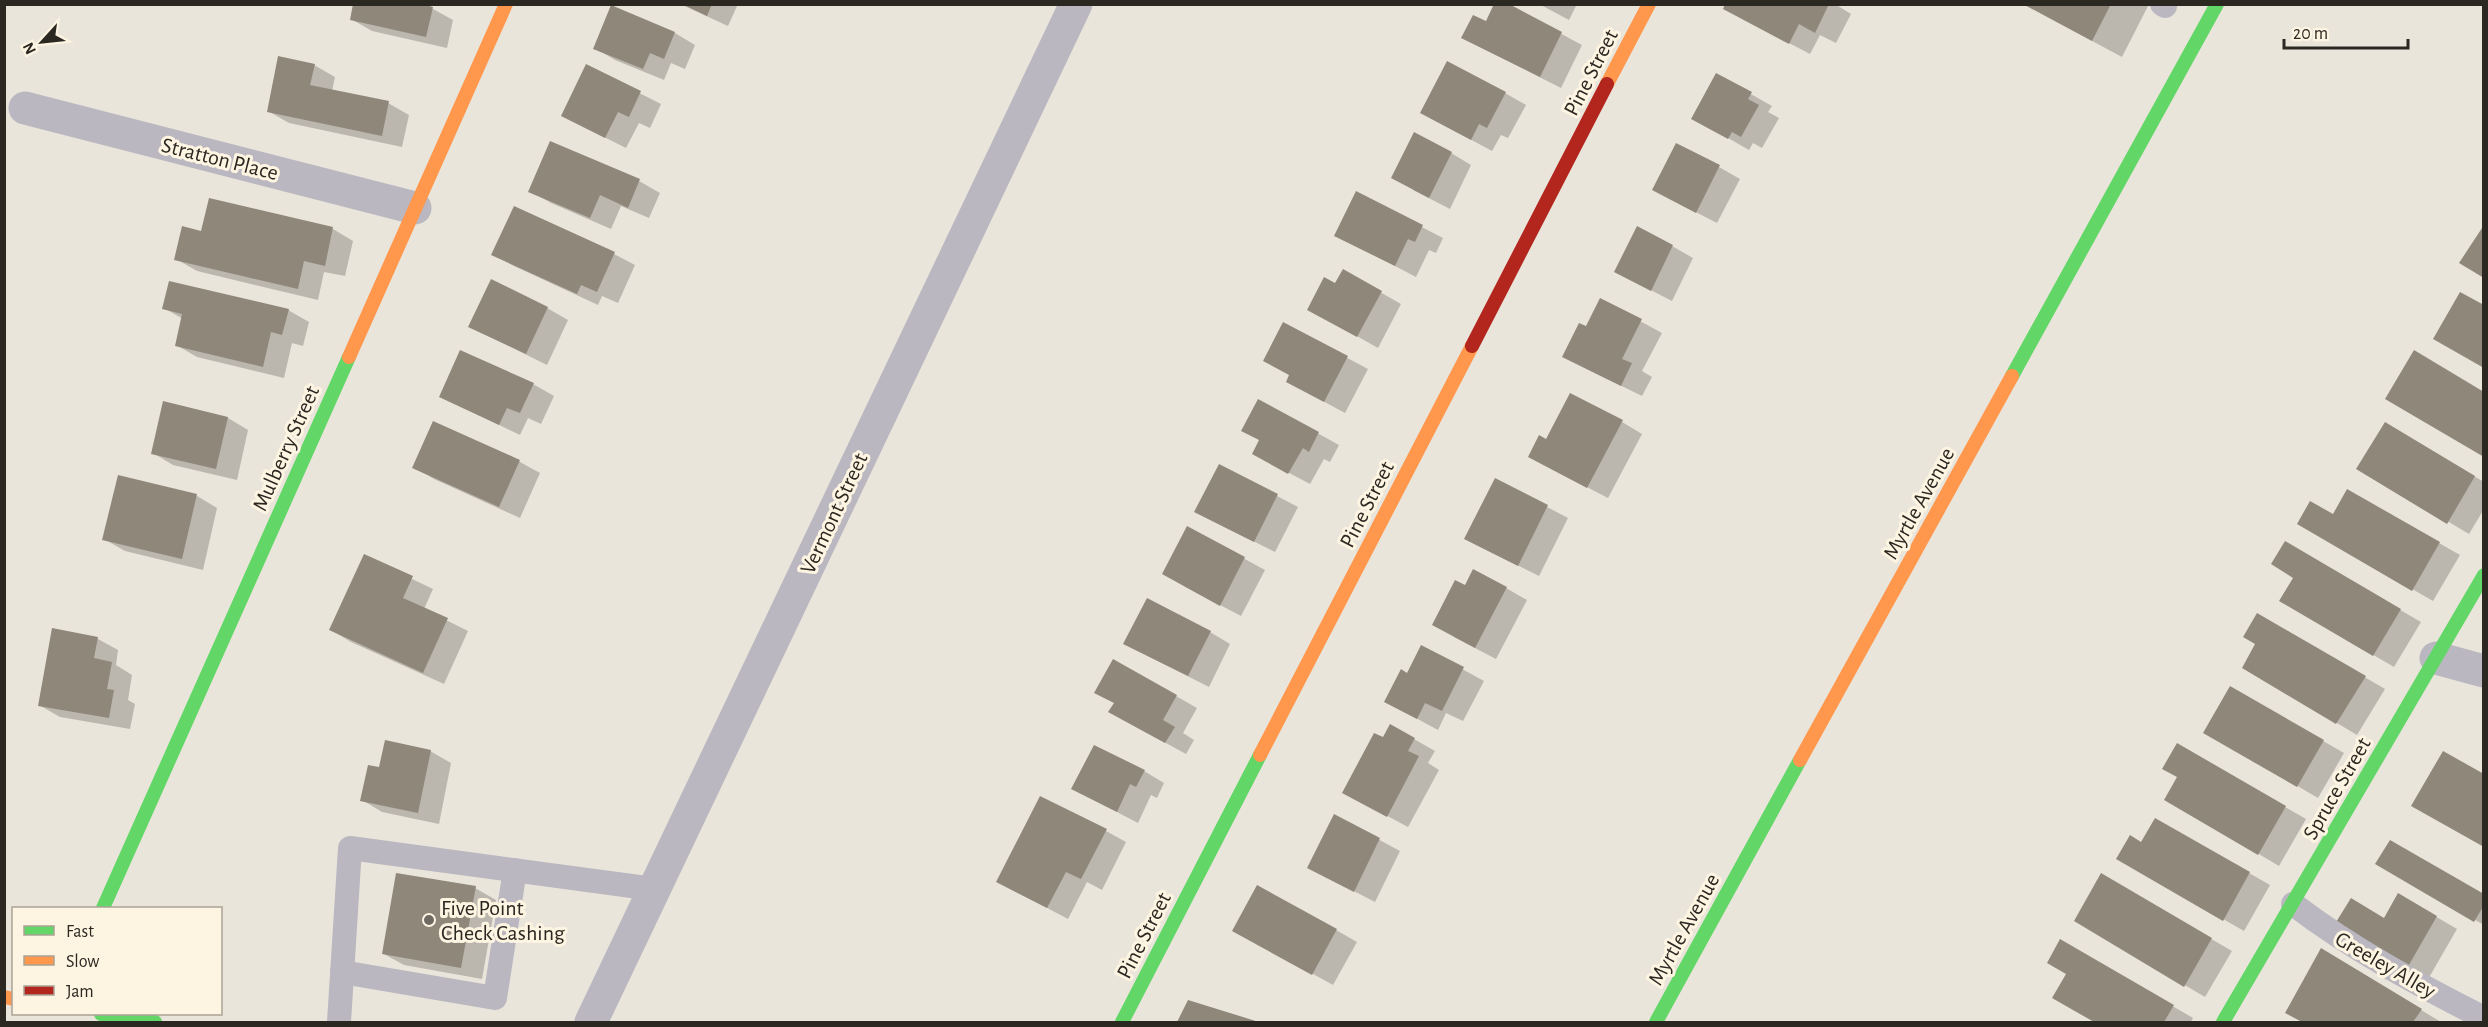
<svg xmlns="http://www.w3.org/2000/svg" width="2488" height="1027" viewBox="0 0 2488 1027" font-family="'Alegreya Sans',sans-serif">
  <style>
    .shadow { fill: #0003 }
    .building { fill: #8e877a }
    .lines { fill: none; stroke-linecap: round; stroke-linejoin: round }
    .lane { stroke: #bab7c0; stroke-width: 24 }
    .street { stroke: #bab7c0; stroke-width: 33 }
    .fast { stroke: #63d668; stroke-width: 14 }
    .slow { stroke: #ff974d; stroke-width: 14 }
    .jam { stroke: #b3261e; stroke-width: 14 }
    .poi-dot { fill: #6e6a62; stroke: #fef4e2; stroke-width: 2 }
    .labels { text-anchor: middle; stroke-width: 6; stroke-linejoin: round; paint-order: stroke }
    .street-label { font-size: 22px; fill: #2b2721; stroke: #fef4e2 }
    .poi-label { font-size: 22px; fill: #2b2721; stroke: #fef4e2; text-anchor: start }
  </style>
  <rect width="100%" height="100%" fill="#eae5db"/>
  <!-- shadow -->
  <g class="shadow">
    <polygon points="416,4 433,9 453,20 447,48 372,31 351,19"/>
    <polygon points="680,4 738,4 728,26"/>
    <polygon points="1505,4 1582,45 1561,88 1484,49 1487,23"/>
    <polygon points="1539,4 1577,4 1569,20"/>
    <polygon points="1727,4 1835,4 1851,14 1836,43 1820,35 1810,54 1745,20"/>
    <polygon points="2023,4 2146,4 2148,6 2122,57"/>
    <polygon points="612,7 675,33 695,45 685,69 671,63 664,80 615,60 595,48"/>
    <polygon points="314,65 335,77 332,91 388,103 409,115 402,147 289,123 268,111"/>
    <polygon points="586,66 661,104 650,128 639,123 626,148 562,116"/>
    <polygon points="1717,75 1772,106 1768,112 1779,118 1762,148 1753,143 1749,150 1693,118"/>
    <polygon points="1505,93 1526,105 1508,138 1501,135 1492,151 1442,124"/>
    <polygon points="551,142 639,181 660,193 649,218 621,206 611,229 551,203 530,191"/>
    <polygon points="1451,153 1471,165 1450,209 1413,190"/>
    <polygon points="1719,167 1740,179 1717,223 1674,201"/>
    <polygon points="1356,193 1443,238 1436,253 1429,250 1416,277 1336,235"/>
    <polygon points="210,200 333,229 353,241 345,276 324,272 318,300 197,271 176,259 203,233"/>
    <polygon points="514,208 614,254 635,265 618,303 602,296 598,305 514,266 493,255"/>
    <polygon points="1672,246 1693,258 1672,301 1637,283"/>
    <polygon points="1343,271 1401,304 1378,348 1309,309 1336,285"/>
    <polygon points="1601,300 1662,333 1642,371 1652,377 1642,396 1585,368 1587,328"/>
    <polygon points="164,308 288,310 309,322 303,346 292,343 284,378 197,357 176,345 183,319"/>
    <polygon points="547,308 568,320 547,365 470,327"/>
    <polygon points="1284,324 1368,369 1345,413 1308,393 1291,375"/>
    <polygon points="533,384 554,396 541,424 528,418 520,435 440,396"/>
    <polygon points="1259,401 1339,445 1330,462 1324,459 1310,484 1274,465 1260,440"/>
    <polygon points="164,403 228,418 248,430 237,480 173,465 153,453"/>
    <polygon points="1622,422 1642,434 1608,498 1550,468"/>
    <polygon points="434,423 520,462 540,473 520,518 434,479 414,467"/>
    <polygon points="2406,436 2484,482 2484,509 2469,534 2358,468"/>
    <polygon points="119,477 197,496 217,508 203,570 125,551 104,539"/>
    <polygon points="1496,480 1568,518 1539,576 1487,550"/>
    <polygon points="2348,491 2460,555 2433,601 2299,524 2333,516"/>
    <polygon points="1277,496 1298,507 1275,552 1217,523"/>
    <polygon points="1188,528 1265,570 1241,616 1184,586"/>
    <polygon points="2285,543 2421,622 2394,667 2281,601 2295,578"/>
    <polygon points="364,556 433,589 424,609 468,631 444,684 351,642 331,630"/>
    <polygon points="1466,587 1506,588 1527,600 1496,659 1454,637"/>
    <polygon points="2258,615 2385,689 2357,735 2337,723 2257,644"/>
    <polygon points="53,630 98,639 118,650 116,665 132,675 128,700 135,704 130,729 60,717 39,705"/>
    <polygon points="1210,632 1230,644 1209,687 1146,655"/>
    <polygon points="1422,647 1484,681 1463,721 1446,713 1438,730 1386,702 1408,675"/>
    <polygon points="2231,688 2344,753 2318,798 2205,732"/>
    <polygon points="1176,696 1197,708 1183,733 1194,740 1186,754 1131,724"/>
    <polygon points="1391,726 1435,751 1428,763 1439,770 1408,827 1365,804 1384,739"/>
    <polygon points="2177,745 2306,819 2279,866 2166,799 2179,777"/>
    <polygon points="430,751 451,763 439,824 382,812 362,800 380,769"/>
    <polygon points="1144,771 1164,783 1157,798 1151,795 1138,823 1073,789"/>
    <polygon points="1335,816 1400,851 1375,902 1309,868"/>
    <polygon points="2156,820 2270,885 2244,931 2118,859 2142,844"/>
    <polygon points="1106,831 1126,842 1102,890 1087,882 1068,919 998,882"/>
    <polygon points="2377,864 2484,896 2484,925"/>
    <polygon points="2101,875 2232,951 2205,997 2076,921"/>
    <polygon points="475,888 496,900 482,979 404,965 384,954"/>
    <polygon points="2399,895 2457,929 2427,981 2336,927 2385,919"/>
    <polygon points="1336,930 1357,942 1333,985 1255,942"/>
    <polygon points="2061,941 2193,1018 2191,1022 2097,1022 2054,997 2068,974"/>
    <polygon points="2341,962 2441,1022 2304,1022 2287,1012"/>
    <polygon points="1189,1002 1255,1022 1179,1022"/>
  </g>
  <!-- building -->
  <g class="building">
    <polygon points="353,4 422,4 433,7 426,37 350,20"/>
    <polygon points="682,4 712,4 707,16"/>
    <polygon points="1494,4 1509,4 1562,32 1540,77 1461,38 1473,15 1486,21"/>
    <polygon points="1725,4 1829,4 1815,33 1799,24 1789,44 1723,9"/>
    <polygon points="2023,4 2111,4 2092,41"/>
    <polygon points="611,5 675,32 664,59 650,53 643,69 593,49"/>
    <polygon points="278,56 315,64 310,85 389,101 382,136 267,112"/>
    <polygon points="1447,61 1506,92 1487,128 1479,124 1471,140 1420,113"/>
    <polygon points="586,64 641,91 629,117 618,112 605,138 561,116"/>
    <polygon points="1716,73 1752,92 1748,99 1759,105 1741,137 1732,132 1728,139 1691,119"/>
    <polygon points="1414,132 1452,152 1429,198 1391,178"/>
    <polygon points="550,141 640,179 628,208 600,195 590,218 528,192"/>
    <polygon points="1676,143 1720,165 1696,213 1652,190"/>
    <polygon points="1356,191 1423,225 1415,242 1408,239 1395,266 1334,236"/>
    <polygon points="209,198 333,227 325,266 304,261 298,289 174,260 182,226 201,231"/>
    <polygon points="514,206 615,252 597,292 581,285 577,294 491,255"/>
    <polygon points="2484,225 2484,278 2459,263"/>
    <polygon points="1637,226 1673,245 1651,291 1614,272"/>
    <polygon points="1343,269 1382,291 1357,337 1307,310 1324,277 1335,283"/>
    <polygon points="491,279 548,307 526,354 468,327"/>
    <polygon points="169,281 289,309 282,335 271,332 263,367 175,346 182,314 162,309"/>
    <polygon points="2460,292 2484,305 2484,368 2433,339"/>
    <polygon points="1600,298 1642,319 1622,359 1632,363 1621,386 1562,357 1579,323 1586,326"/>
    <polygon points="1283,322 1348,356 1324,402 1286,382 1289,375 1263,361"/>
    <polygon points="460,350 534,383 520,413 507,408 499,425 439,397"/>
    <polygon points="2414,350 2484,392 2484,457 2385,399"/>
    <polygon points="1570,393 1623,420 1587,488 1528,457 1539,435 1546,439"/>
    <polygon points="1258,399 1319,432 1309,452 1303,448 1288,474 1252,454 1259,440 1241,431"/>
    <polygon points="163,401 228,417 216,469 151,454"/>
    <polygon points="433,421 520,460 499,507 412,468"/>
    <polygon points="2385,422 2475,476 2447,524 2356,469"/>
    <polygon points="1219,464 1278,494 1254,542 1194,512"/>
    <polygon points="118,475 197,494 182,559 102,540"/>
    <polygon points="1495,478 1548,505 1518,566 1464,539"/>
    <polygon points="2347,489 2440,542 2412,591 2297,524 2310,501 2333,514"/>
    <polygon points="1187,526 1245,557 1220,606 1162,574"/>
    <polygon points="2285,541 2401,609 2373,656 2279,601 2293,578 2271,564"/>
    <polygon points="364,554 413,576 403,598 448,618 423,673 329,630"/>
    <polygon points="1473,569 1507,587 1475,648 1432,625 1455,580 1465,585"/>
    <polygon points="1147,598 1211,631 1188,676 1123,644"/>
    <polygon points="2257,613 2366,676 2336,724 2242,668 2255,644 2243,637"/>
    <polygon points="52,628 98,637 94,658 112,662 107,689 114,690 109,718 38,706"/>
    <polygon points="1421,645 1464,667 1442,711 1425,703 1417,719 1384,702 1401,669 1407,673"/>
    <polygon points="1113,659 1177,695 1163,720 1175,727 1165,743 1108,712 1114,703 1094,693"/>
    <polygon points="2230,686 2324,740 2297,787 2203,733"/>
    <polygon points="1390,724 1415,738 1408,751 1419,756 1387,817 1342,793 1374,733 1383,737"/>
    <polygon points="385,740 431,750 418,813 360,801 368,765 379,767"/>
    <polygon points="2177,743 2286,806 2258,855 2164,800 2177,777 2162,769"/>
    <polygon points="1094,745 1145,770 1136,787 1130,784 1117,812 1071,789"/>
    <polygon points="2443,751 2484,774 2484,847 2411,806"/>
    <polygon points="1040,796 1107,829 1081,879 1066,872 1047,908 996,882"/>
    <polygon points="1334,814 1380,838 1354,892 1307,868"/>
    <polygon points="2155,818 2250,872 2223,921 2116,859 2130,835 2141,842"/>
    <polygon points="2390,840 2484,894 2484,905 2474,922 2375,864"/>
    <polygon points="396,873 476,886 461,968 382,954"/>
    <polygon points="2101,873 2212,938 2184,987 2074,921"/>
    <polygon points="1257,885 1337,929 1312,975 1232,931"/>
    <polygon points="2398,893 2437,916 2406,970 2333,927 2351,898 2384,918"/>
    <polygon points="2060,939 2174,1005 2164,1022 2094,1022 2052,998 2066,974 2047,963"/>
    <polygon points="2321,948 2422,1009 2413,1022 2302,1022 2285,1013"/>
    <polygon points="1188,1000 1259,1022 1177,1022"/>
  </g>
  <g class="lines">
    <!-- lane -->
    <g class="lane">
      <polyline points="2162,4 2165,6"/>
      <path d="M2293 904C2352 949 2417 984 2484 1018"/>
      <polyline points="342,972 495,998 515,870"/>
      <polyline points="339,1022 350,848 654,889"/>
    </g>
    <!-- street -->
    <g class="street">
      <polyline points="25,108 415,208"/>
      <polyline points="2436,658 2484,671"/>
      <polyline points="591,1022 1076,4"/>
    </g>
    <!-- fast -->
    <g class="fast">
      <polyline points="2012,376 2217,4"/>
      <polyline points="103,908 349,357"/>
      <polyline points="101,1014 155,1022"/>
      <polyline points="1122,1022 1260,755"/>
      <polyline points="1656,1022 1800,760"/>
      <polyline points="2223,1022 2484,575"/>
    </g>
    <!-- slow -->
    <g class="slow">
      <polyline points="1607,84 1649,4"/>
      <polyline points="349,357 506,4"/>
      <polyline points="1260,755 1472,346"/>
      <polyline points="1800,760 2012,376"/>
      <polyline points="4,997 14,999"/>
    </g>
    <!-- jam -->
    <polyline class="jam" points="1472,346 1607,84"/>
  </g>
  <!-- markers -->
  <circle class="poi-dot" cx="429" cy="920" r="6"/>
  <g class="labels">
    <!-- street labels -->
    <g class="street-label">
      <text transform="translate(1590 72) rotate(-63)" y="8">Pine Street</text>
      <text transform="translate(220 158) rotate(14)" y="8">Stratton Place</text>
      <text transform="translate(285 448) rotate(-66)" y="8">Mulberry Street</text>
      <text transform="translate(1918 503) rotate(-61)" y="8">Myrtle Avenue</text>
      <text transform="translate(1366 504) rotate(-63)" y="8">Pine Street</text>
      <text transform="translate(833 513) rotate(-65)" y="8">Vermont Street</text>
      <text transform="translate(2336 788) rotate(-60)" y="8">Spruce Street</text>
      <text transform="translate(1683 929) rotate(-61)" y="8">Myrtle Avenue</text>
      <text transform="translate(1143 935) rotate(-63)" y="8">Pine Street</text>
      <text transform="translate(2386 964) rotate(30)" y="8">Greeley Alley</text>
    </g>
    <!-- poi labels -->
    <g class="poi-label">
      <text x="441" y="915">Five Point<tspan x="441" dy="25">Check Cashing</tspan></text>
    </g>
  </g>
  <!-- border -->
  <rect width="2488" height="1027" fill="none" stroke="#2b2721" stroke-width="12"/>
  <!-- legend -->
  <rect x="12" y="907" width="210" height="108" fill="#fef4e2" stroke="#aaa295" stroke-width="1.5"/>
  <rect x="24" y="926" width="30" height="9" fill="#63d668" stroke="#aaa295" stroke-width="1.5"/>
  <text x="66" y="937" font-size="18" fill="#2b2721">Fast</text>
  <rect x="24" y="956" width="30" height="9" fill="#ff974d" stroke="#aaa295" stroke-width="1.5"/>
  <text x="66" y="967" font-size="18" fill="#2b2721">Slow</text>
  <rect x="24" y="986" width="30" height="9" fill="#b3261e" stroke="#aaa295" stroke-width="1.5"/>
  <text x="66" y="997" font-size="18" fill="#2b2721">Jam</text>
  <!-- north arrow -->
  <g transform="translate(42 42) rotate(243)" stroke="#fef4e2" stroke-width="4.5" paint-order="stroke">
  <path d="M0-4.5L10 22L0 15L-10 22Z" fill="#2b2721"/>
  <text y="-9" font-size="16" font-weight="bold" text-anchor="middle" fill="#2b2721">N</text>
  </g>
  <!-- scale -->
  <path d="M2284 39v9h124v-9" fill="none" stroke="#2b2721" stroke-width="3"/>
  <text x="2293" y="39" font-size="18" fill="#2b2721" stroke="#fef4e2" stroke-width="4.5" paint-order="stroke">20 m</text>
</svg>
